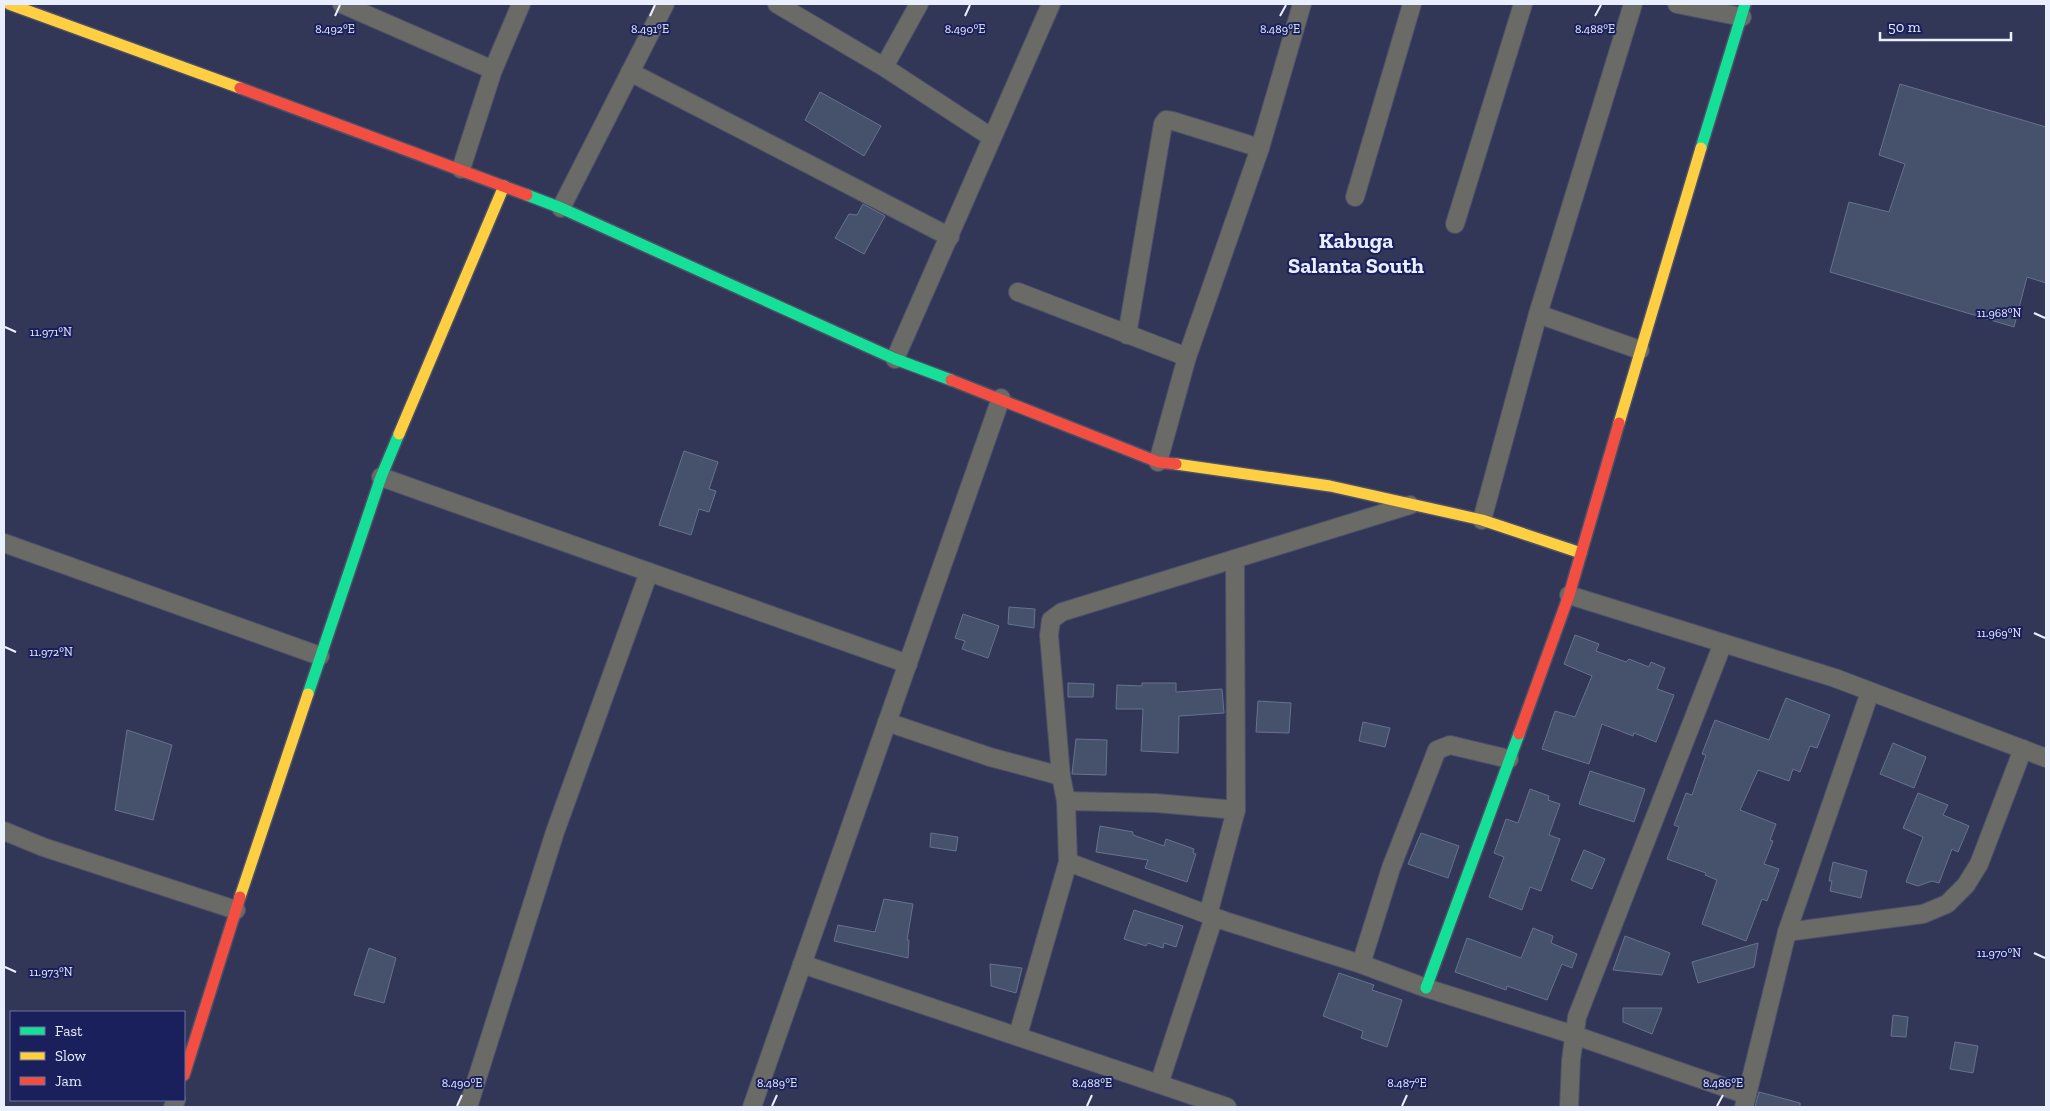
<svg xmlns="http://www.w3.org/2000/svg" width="2050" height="1111" viewBox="0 0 2050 1111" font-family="'Zilla Slab',serif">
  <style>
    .building { fill: #46526c; stroke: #66738e }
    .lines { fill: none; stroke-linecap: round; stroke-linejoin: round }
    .street-casing { stroke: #4c5068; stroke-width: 20 }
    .fast-casing { stroke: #4c5068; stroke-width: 14 }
    .slow-casing { stroke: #4c5068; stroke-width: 14 }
    .jam-casing { stroke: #4c5068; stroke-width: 14 }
    .street { stroke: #6a6a67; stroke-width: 18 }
    .fast { stroke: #16e098; stroke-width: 11 }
    .slow { stroke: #ffcf43; stroke-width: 11 }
    .jam { stroke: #f24e42; stroke-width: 11 }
    .ticks { fill: none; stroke: #eaeffe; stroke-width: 2 }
    .labels { text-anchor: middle; stroke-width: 4; stroke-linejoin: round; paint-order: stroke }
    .district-label { font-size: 22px; font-weight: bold; fill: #eaeffe; stroke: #19205c }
    .ticks-label { font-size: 12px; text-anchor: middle; fill: #eaeffe; stroke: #19205c; stroke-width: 4; stroke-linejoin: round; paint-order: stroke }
  </style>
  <rect width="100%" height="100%" fill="#323758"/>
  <!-- building -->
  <g class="building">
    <polygon points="1900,84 2046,127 2046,283 2027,277 2014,327 1830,272 1849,202 1889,212 1905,164 1879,155"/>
    <polygon points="820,92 881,126 864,156 805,120"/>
    <polygon points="863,204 885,216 864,254 835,238 849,214 857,215"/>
    <polygon points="684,451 718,462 709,489 716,491 709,512 699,509 691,535 659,525"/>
    <polygon points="1009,607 1035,609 1034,628 1008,624"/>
    <polygon points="963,614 999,626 988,658 962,649 965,641 955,638"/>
    <polygon points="1575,635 1599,644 1596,651 1626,662 1629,659 1649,667 1651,662 1665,668 1657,689 1674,695 1656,742 1634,733 1633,736 1602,724 1589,764 1542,749 1555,711 1575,717 1592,676 1564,664"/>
    <polygon points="1068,683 1094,684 1093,697 1068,697"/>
    <polygon points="1142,683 1176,683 1176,692 1222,689 1224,713 1179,716 1178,753 1141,751 1143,709 1116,709 1117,685 1142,686"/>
    <polygon points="1786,698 1830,715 1817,748 1810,746 1800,772 1793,769 1789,781 1758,770 1740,810 1776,824 1770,840 1773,841 1764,864 1779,869 1767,901 1762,899 1746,941 1702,924 1717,880 1705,875 1706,873 1667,859 1679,827 1674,825 1686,793 1692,795 1706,755 1702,754 1715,720 1769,740"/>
    <polygon points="1258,701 1291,703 1289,733 1256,732"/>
    <polygon points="1363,722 1390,728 1385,747 1359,741"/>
    <polygon points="127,730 172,745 153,820 115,810"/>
    <polygon points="1076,739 1107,740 1106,775 1072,774"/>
    <polygon points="1893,743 1926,757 1914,788 1880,774"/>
    <polygon points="1590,771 1645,789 1634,822 1579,804"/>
    <polygon points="1530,789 1549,796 1548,800 1560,804 1549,835 1560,839 1541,891 1530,887 1522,910 1489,897 1504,857 1494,853 1506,819 1518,823"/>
    <polygon points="1918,793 1948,805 1943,815 1969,826 1958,852 1952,849 1939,883 1932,881 1918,886 1906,882 1923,837 1903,828"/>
    <polygon points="1100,826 1133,832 1133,835 1164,846 1166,839 1194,849 1193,853 1196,854 1187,882 1145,868 1148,860 1096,852"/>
    <polygon points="931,833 958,837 956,851 930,847"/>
    <polygon points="1421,833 1459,846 1448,878 1408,864"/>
    <polygon points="1584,850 1605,859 1592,889 1571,880"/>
    <polygon points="1833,862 1867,871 1861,898 1830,891 1832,881 1829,881"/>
    <polygon points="884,899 913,904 907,940 909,940 908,958 834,941 838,925 875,932"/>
    <polygon points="1134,910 1183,926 1176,947 1164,943 1163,948 1148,943 1146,946 1124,939"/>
    <polygon points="1533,928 1553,936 1551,943 1577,954 1572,968 1562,964 1547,1000 1507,986 1506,990 1455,972 1467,938 1521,958"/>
    <polygon points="1625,936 1670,953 1662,975 1613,970"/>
    <polygon points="1758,943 1754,967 1698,983 1692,962"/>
    <polygon points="369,948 396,958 384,1003 354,995"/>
    <polygon points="990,964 1022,968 1016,993 991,986"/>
    <polygon points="1339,973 1374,985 1372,990 1402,1000 1387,1047 1361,1038 1363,1031 1323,1016"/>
    <polygon points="1623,1008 1662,1008 1652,1034 1623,1022"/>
    <polygon points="1893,1015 1908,1017 1906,1037 1891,1036"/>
    <polygon points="1955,1042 1978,1046 1973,1073 1950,1069"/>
    <polygon points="1759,1092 1800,1103 1800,1107 1755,1107"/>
  </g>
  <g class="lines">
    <defs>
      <g id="street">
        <polyline points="342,4 493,70"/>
        <polyline points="777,4 884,67 991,137"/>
        <polyline points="1677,4 1742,17"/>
        <polyline points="884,67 919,4"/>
        <polyline points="630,72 950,237"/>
        <polyline points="461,169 493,70 521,4"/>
        <polyline points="1355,197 1412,4"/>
        <polyline points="561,208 665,4"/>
        <polyline points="1455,224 1523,4"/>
        <polyline points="1018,292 1187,357"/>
        <polyline points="1538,314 1640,350"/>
        <polyline points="1127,335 1163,124 1166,120 1173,121 1260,148"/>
        <polyline points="895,359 1051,4"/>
        <polyline points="1158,462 1187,357 1260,148 1302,4"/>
        <polyline points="381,477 908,664"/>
        <polyline points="1482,520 1538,314 1633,4"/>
        <polyline points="4,543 320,656"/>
        <polyline points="1569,595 1835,678 2046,758"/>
        <polyline points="887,722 990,757 1061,776"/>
        <polyline points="1066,801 1156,803 1236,810"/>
        <polyline points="4,831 43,847 236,910"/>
        <polyline points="1068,862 1225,921 1361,964 1426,988 1574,1035 1747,1095"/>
        <polyline points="1208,915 1236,810 1235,559"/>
        <polyline points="1787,932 1923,914 1947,904 1966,885 1979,864 2023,749"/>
        <polyline points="802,964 1227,1107"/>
        <polyline points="1361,964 1391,868 1437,750 1450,745 1509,759"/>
        <polyline points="1018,1035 1068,862 1066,801 1061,776 1049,635 1051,620 1062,612 1410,505"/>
        <polyline points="1159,1084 1214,917"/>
        <polyline points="173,1107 176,1100"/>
        <polyline points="468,1107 555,832 649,572"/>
        <polyline points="752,1107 1001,398"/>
        <polyline points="1569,1107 1571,1060 1577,1017 1723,643"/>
        <polyline points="1744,1107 1787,932 1870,692"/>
      </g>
      <g id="fast">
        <polyline points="1701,148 1745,4"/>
        <polyline points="527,195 561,208 895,359 951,380"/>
        <polyline points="308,694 381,477 399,434"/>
        <polyline points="1426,988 1519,734"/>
      </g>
      <g id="slow">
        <polyline points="9,4 240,88"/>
        <polyline points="1619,423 1701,148"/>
        <polyline points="399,434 504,186"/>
        <polyline points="1176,464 1330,486 1482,520 1581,553"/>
        <polyline points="240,897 308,694"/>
      </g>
      <g id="jam">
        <polyline points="240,88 527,195"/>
        <polyline points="951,380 1158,462 1176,464"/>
        <polyline points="1519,734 1569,595 1619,423"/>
        <polyline points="184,1075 240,897"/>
      </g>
    </defs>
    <!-- street casing -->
    <use href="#street" class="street-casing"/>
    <!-- fast casing -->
    <use href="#fast" class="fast-casing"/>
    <!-- slow casing -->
    <use href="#slow" class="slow-casing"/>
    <!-- jam casing -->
    <use href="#jam" class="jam-casing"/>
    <!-- street -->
    <use href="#street" class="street"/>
    <!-- fast -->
    <use href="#fast" class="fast"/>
    <!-- slow -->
    <use href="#slow" class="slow"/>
    <!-- jam -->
    <use href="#jam" class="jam"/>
  </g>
  <!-- ticks -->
  <path class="ticks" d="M335 16 340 5M650 16 655 5M965 16 970 5M1280 16 1286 5M1595 16 1601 5M2034 313 2045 318M5 327 16 332M2034 633 2045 638M5 647 16 652M2034 953 2045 958M5 967 16 972M457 1106 462 1095M772 1106 777 1095M1087 1106 1092 1095M1402 1106 1407 1095M1717 1106 1723 1095"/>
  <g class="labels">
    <!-- district labels -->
    <g class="district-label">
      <text x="1356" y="248">Kabuga<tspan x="1356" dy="25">Salanta South</tspan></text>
    </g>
  </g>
  <g class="ticks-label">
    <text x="335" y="33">8.492°E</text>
    <text x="650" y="33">8.491°E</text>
    <text x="965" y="33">8.490°E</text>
    <text x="1280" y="33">8.489°E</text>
    <text x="1595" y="33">8.488°E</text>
    <text x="1999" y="317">11.968°N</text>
    <text x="51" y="336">11.971°N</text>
    <text x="1999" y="637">11.969°N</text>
    <text x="51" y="656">11.972°N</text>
    <text x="1999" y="957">11.970°N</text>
    <text x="51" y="976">11.973°N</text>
    <text x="462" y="1087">8.490°E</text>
    <text x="777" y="1087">8.489°E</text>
    <text x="1092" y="1087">8.488°E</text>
    <text x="1407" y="1087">8.487°E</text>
    <text x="1723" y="1087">8.486°E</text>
  </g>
  <!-- border -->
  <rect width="2050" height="1111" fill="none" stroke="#eaeffe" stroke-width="10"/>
  <!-- legend -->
  <rect x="10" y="1011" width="175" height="90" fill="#19205c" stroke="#6d739d"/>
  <rect x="20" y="1027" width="25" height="8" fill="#16e098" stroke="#6d739d"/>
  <text x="55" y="1036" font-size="15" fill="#eaeffe">Fast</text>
  <rect x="20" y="1052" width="25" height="8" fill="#ffcf43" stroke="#6d739d"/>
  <text x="55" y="1061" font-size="15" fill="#eaeffe">Slow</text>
  <rect x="20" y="1077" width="25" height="8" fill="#f24e42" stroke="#6d739d"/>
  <text x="55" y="1086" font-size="15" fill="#eaeffe">Jam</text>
  <!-- scale -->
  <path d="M1880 32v8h131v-8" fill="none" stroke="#eaeffe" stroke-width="2.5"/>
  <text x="1888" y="32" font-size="15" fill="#eaeffe" stroke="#19205c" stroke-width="4" paint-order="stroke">50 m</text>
</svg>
